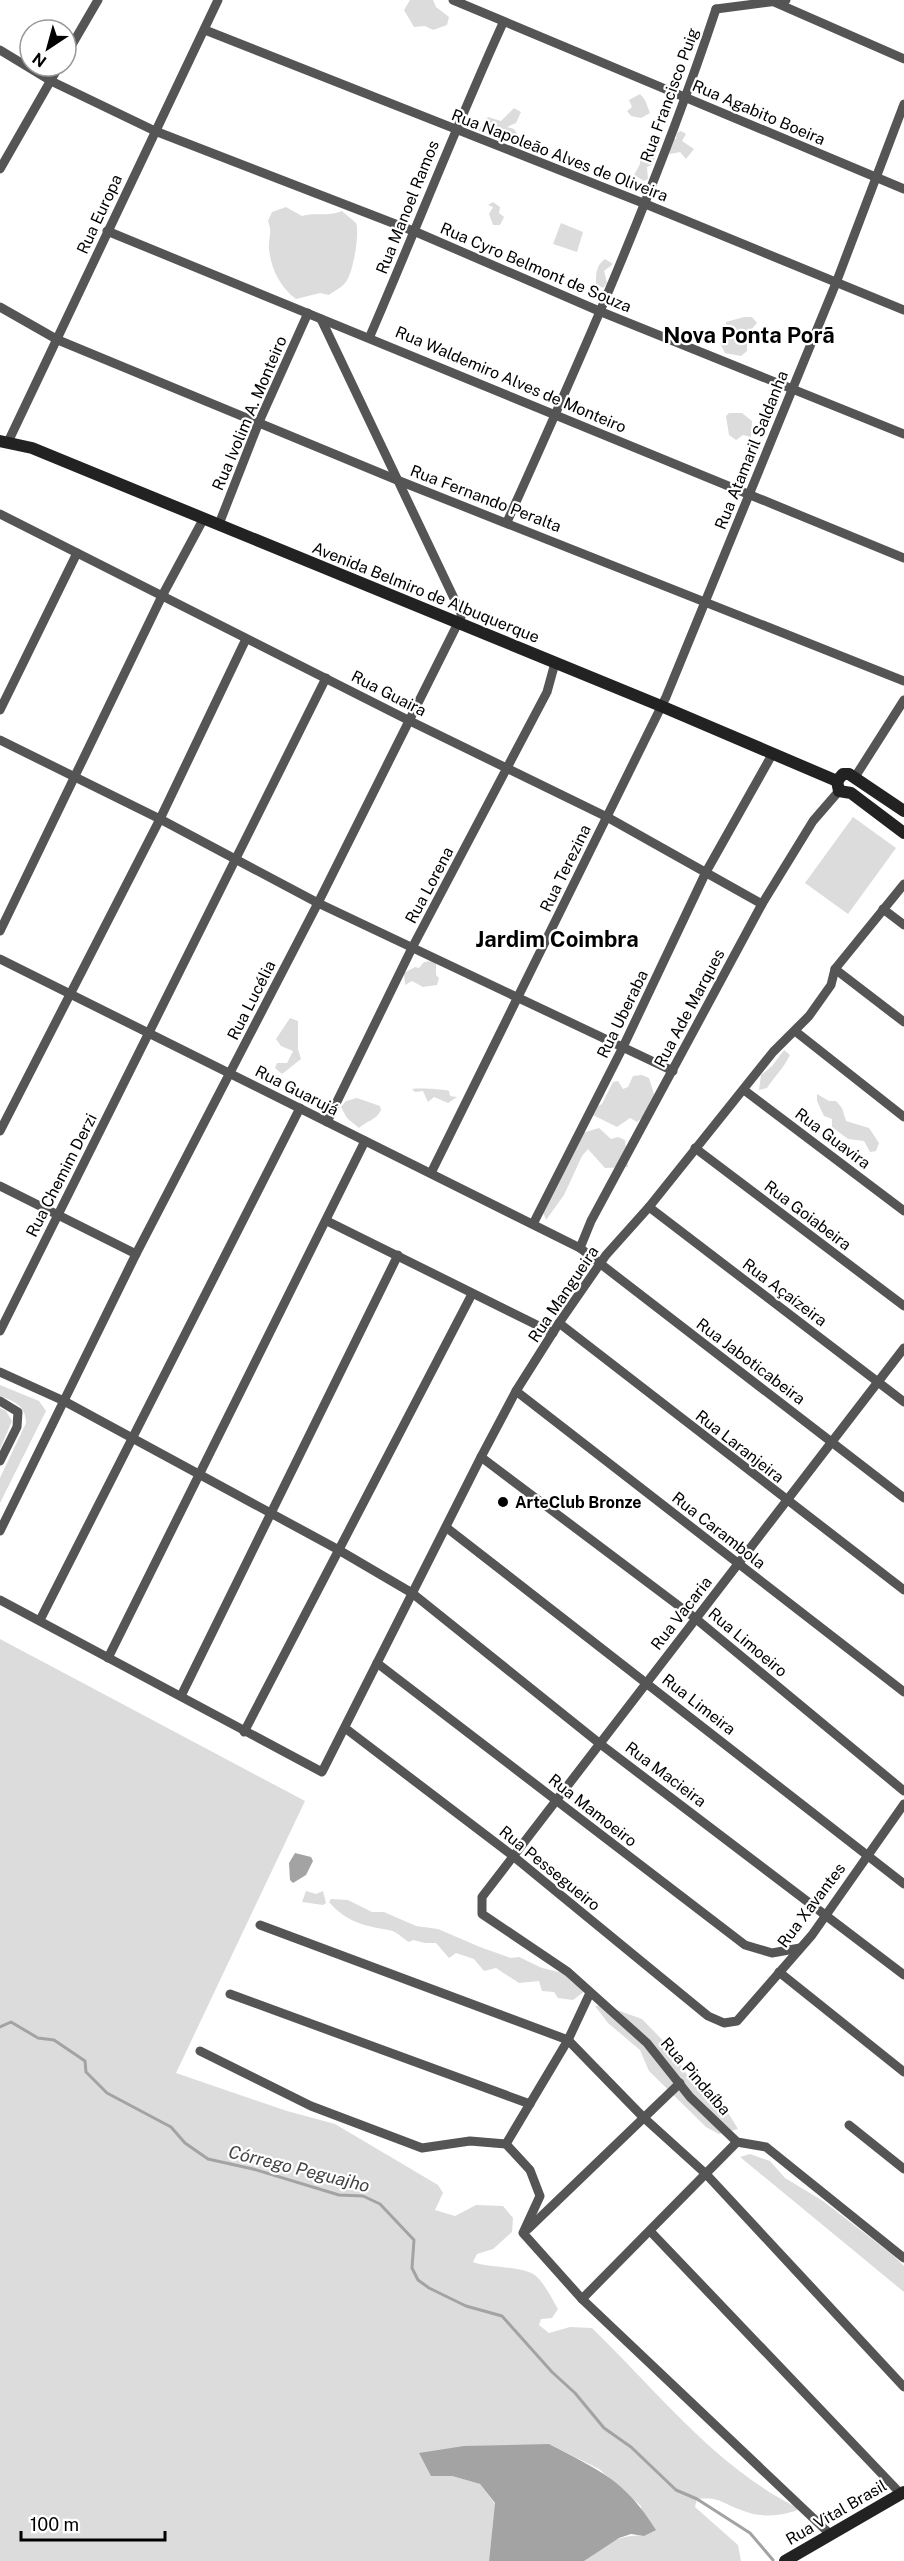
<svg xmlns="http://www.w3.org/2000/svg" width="904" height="2561" viewBox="0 0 904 2561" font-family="'Public Sans',sans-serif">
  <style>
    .green { fill: #dcdcdc }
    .water { fill: #a3a3a3 }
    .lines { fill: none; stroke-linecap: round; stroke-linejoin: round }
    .stream { stroke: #a3a3a3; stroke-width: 3 }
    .minor { stroke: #555; stroke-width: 9 }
    .secondary { stroke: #222; stroke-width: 12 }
    .poi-dot { fill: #000; stroke: #fff; stroke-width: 2 }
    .labels { text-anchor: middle; stroke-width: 4.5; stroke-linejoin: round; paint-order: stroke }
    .street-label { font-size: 16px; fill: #000; stroke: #fff }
    .poi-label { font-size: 16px; font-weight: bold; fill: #000; stroke: #fff; text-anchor: start }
    .water-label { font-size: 18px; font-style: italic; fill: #444; stroke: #fff }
    .district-label { font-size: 22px; font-weight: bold; fill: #000; stroke: #fff }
  </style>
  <rect width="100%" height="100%" fill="#fff"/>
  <!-- green -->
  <g class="green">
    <polygon points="410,0 433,0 436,7 449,17 447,25 433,30 425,26 414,27 404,10"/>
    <polygon points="640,94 645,100 650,113 641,118 631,116 627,111 632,107 629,100"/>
    <polygon points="514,108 521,112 516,123 507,127 514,129 519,137 509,143 494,134 478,131 488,117 501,121"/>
    <polygon points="681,131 686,134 682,141 694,149 686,159 680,152 670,154 667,151 672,139 676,139 677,133"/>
    <polygon points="640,153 655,158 652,165 647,167 648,179 644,181 634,175 640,164"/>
    <polygon points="493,202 500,207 499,213 504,217 500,225 493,225 489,214 493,207 488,205"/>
    <path d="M286 207 302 216C316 212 328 217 342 211L356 223C360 233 353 275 345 283 341 288 334 291 329 295L320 293 296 299C280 287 271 269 269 249 268 237 273 234 268 221L272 212Z"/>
    <polygon points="561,223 583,232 577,252 553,244"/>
    <path d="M605 259 613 264 604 271 607 283 603 288 596 284C596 274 596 265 605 259Z"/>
    <polygon points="744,317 752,317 757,323 748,333 737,331 734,333 747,342 747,351 741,356 725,353 720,343 726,333 726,322"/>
    <polygon points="729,413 742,413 752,421 751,437 743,435 736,440 729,435 726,416"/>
    <polygon points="853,817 896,848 848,914 805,883"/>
    <polygon points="432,961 436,963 436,975 439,978 437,985 423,987 412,981 405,985 404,973 415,967 419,968 424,962"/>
    <polygon points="290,1018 298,1021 298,1049 301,1059 282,1074 275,1068 277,1063 287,1063 293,1051 281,1046 276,1039"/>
    <path d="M784 1050 790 1055C783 1069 775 1076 767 1088L759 1090 761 1075 772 1066Z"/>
    <polygon points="642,1075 649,1078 654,1094 643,1117 637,1122 630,1118 617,1127 591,1114 594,1108 602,1104 613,1082 618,1081 623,1089 628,1087 633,1076"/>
    <path d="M412 1089C420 1088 442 1089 449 1091L450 1096 457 1097 448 1103 434 1097 428 1102 423 1091 415 1092Z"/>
    <polygon points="817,1094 829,1101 836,1101 842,1108 846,1121 869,1128 879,1143 876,1151 870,1152 864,1141 848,1139 832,1127 832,1119 824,1116 817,1101"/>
    <path d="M357 1098 380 1106 381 1110C377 1120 366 1121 359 1128L347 1118 341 1107 346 1101Z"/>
    <polygon points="599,1128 611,1139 618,1137 625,1140 628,1167 605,1168 588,1149 582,1156 564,1195 546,1220 543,1212 582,1133"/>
    <path d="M0 1385 39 1401 46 1411 0 1503V1478L26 1423C26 1406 14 1401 0 1396Z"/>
    <polygon points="0,1408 6,1411 12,1421 0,1449"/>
    <path d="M0 1639 305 1801 176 2073 287 2111 335 2124 438 2185 443 2193 435 2210 455 2216 476 2205 503 2206 513 2218 512 2232 493 2249 477 2254 473 2262C490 2269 526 2265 537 2277 546 2286 552 2299 558 2309L552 2318 541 2319 539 2325 549 2333 570 2327 592 2328C657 2391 717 2469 800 2509 781 2517 761 2518 741 2510 720 2503 722 2497 697 2499L695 2507 738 2545 741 2561H584C597 2545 624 2533 644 2536L641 2506 599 2469 549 2444 431 2476H452L480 2484 495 2504 489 2561H0Z"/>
    <polygon points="306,1891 316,1894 323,1891 326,1903 323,1905 302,1902"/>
    <path d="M331 1899 348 1900 372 1912H384L416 1926 438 1929 480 1947 511 1958 519 1957 542 1968 563 1973 585 1991 573 2000 558 1998 554 1992 542 1991 539 1981 519 1983 496 1968 484 1971 474 1959 456 1953 449 1958 436 1943H425L413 1940 409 1942C403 1939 397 1931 389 1930 365 1926 346 1922 329 1902Z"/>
    <polygon points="603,2005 642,2019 671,2049 694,2086 713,2095 727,2111 738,2129 719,2134 706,2127 649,2071 640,2050 608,2023 595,2006"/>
    <polygon points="750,2154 770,2161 785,2178 823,2201 894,2256 904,2266 904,2292 740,2157"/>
  </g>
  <!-- water -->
  <g class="water">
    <polygon points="295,1853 311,1857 313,1861 306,1875 293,1883 290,1880 289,1863"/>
    <path d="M549 2444C600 2471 624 2479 656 2530L644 2536 631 2534 619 2538 584 2561H489L495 2503 480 2484 452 2476H431L419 2453 464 2446Z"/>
  </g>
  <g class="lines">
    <!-- stream -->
    <polyline class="stream" points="0,2027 11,2022 38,2038 54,2040 85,2061 86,2072 107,2093 171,2127 185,2143 208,2159 253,2169 339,2195 363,2196 380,2204 414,2240 412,2268 418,2280 429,2288 466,2306 502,2316 552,2372 575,2393 604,2428 631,2447 676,2490 697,2499 750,2533 773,2560"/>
    <!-- minor -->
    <g class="minor">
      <polyline points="453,0 904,189"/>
      <polyline points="774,2 904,59"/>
      <polyline points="716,9 786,0"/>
      <polyline points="205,30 643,203 904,310"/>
      <polyline points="0,50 51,81 155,131 416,232 599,311 904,434"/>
      <polyline points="66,55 98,0"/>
      <polyline points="0,169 59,66"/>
      <polyline points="107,231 904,558"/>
      <polyline points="0,307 58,340 397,480 904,681"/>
      <path d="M370 336C415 232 456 126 503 23"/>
      <polyline points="8,442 218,0"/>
      <polyline points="0,514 410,721 607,817 762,904"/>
      <path d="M507 522C583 354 658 184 716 9"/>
      <polyline points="219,524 259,422 308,313"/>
      <polyline points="0,710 77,553"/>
      <polyline points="0,740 160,819 318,903 673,1071"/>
      <polyline points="855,777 904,700"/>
      <polyline points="883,909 904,925"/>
      <polyline points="0,931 162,596 204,518"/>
      <polyline points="0,959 580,1248 904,1498"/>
      <polyline points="835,969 904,1022"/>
      <polyline points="795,1031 904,1117"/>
      <polyline points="744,1090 904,1211"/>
      <polyline points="327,1122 412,948 547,692 555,663"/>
      <polyline points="0,1131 160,819 246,639"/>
      <polyline points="695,1148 904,1306"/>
      <polyline points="431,1173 666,697 836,283 904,104"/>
      <polyline points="0,1186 136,1254"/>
      <polyline points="649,1207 904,1402"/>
      <polyline points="327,1221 553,1333"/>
      <polyline points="533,1224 623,1047 706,872 773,753"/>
      <polyline points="580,1248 591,1221 762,904 813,821 839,791"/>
      <polyline points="559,1323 904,1590"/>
      <polyline points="0,1331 326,678"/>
      <polyline points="904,1348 482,1897 482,1914 568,1972 647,2043 690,2097 737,2142 766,2147 904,2258"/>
      <polyline points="0,1372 64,1401 337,1549 412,1593 599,1743 904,1975"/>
      <polyline points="516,1391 904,1692"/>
      <polyline points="0,1401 18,1412 17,1427 0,1461"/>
      <polyline points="481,1457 695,1618 904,1791"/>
      <polyline points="447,1528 904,1884"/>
      <polyline points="0,1531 136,1254 318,903 461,617 461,613 321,319"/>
      <polyline points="0,1600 322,1772 481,1457 516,1391 559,1323 606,1255 649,1207 773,1052 809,1016 831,985 835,969 904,884"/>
      <polyline points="40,1620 300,1108"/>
      <polyline points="108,1658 365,1141"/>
      <polyline points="377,1663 745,1945 772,1953 800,1948"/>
      <polyline points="181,1696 398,1255"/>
      <polyline points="345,1728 513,1856 708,2016 724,2023 737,2021 812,1935 904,1804"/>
      <polyline points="244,1732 472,1294"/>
      <polyline points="260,1925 568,2040 643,2117 706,2174 904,2387"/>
      <polyline points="779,1972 904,2072"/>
      <polyline points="230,1994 530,2104"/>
      <polyline points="200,2051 311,2106 422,2148 470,2141 506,2144 568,2040 590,1993"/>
      <polyline points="849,2125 904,2169"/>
      <polyline points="506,2144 530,2170 540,2196 523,2233 582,2299 831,2535"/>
      <polyline points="528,2229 680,2083"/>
      <polyline points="650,2231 901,2494"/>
      <polyline points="582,2299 737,2142"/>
    </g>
    <!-- secondary -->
    <g class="secondary">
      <polyline points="0,441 32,448 661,706 837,781"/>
      <polyline points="837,781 839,791 851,793 904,833"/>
      <polyline points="837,781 843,774 849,774 904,811"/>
      <polyline points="785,2561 904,2492"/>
    </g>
  </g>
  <!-- markers -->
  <circle class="poi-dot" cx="503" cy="1502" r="6"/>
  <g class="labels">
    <!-- street labels -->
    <g class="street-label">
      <text transform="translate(669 95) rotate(-70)" y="6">Rua Francisco Puig</text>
      <text transform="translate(759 112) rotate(23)" y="6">Rua Agabito Boeira</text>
      <text transform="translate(560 155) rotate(21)" y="6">Rua Napoleão Alves de Oliveira</text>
      <text transform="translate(407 207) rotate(-68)" y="6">Rua Manoel Ramos</text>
      <text transform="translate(99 214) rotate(-65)" y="6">Rua Europa</text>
      <text transform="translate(536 267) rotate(23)" y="6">Rua Cyro Belmont de Souza</text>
      <text transform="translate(511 379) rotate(23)" y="6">Rua Waldemiro Alves de Monteiro</text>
      <text transform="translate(249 413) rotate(-67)" y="6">Rua Ivolim A. Monteiro</text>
      <text transform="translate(751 450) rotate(-68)" y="6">Rua Atamaril Saldanha</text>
      <text transform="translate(486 498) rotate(21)" y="6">Rua Fernando Peralta</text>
      <text transform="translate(426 592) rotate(22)" y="6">Avenida Belmiro de Albuquerque</text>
      <text transform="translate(389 693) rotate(27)" y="6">Rua Guaira</text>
      <text transform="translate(565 868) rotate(-64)" y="6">Rua Terezina</text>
      <text transform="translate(429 885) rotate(-62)" y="6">Rua Lorena</text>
      <text transform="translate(251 1000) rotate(-63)" y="6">Rua Lucélia</text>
      <text transform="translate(689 1008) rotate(-62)" y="6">Rua Ade Marques</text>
      <text transform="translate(622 1014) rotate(-64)" y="6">Rua Uberaba</text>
      <text transform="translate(297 1090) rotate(27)" y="6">Rua Guarujá</text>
      <text transform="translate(833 1138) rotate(37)" y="6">Rua Guavira</text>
      <text transform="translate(61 1175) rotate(-63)" y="6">Rua Chemim Derzi</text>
      <text transform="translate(808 1215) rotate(37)" y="6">Rua Goiabeira</text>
      <text transform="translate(785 1292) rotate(37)" y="6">Rua Açaízeira</text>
      <text transform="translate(563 1294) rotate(-56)" y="6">Rua Mangueira</text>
      <text transform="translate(751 1361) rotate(37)" y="6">Rua Jaboticabeira</text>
      <text transform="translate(740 1446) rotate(38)" y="6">Rua Laranjeira</text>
      <text transform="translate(719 1530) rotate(38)" y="6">Rua Carambola</text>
      <text transform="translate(681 1613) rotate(-52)" y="6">Rua Vacaria</text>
      <text transform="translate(748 1642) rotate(40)" y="6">Rua Limoeiro</text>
      <text transform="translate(699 1704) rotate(38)" y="6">Rua Limeira</text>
      <text transform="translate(666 1774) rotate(37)" y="6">Rua Macieira</text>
      <text transform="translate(593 1810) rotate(38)" y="6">Rua Mamoeiro</text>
      <text transform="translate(550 1868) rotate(39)" y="6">Rua Pessegueiro</text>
      <text transform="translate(811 1905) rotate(-53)" y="6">Rua Xavantes</text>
      <text transform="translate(696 2076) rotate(49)" y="6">Rua Pindaíba</text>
      <text transform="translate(836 2512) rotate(-30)" y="6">Rua Vital Brasil</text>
    </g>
    <!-- poi labels -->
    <g class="poi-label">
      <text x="515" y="1508">ArteClub Bronze</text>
    </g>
    <!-- water labels -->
    <g class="water-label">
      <text transform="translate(299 2169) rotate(14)" y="6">Córrego Peguajho</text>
    </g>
    <!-- district labels -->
    <g class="district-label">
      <text x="749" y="343">Nova Ponta Porã</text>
      <text x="557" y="947">Jardim Coimbra</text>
    </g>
  </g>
  <!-- north arrow -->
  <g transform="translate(48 48) rotate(216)"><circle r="28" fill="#ffffff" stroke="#999999" stroke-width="1.5"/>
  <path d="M0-4.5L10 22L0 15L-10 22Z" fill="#000000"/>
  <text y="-9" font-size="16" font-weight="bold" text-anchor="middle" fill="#000000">N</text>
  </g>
  <!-- scale -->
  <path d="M21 2531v9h144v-9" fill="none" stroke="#000000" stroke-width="3"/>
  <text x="30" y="2531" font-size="18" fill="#000000" stroke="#ffffff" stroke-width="4.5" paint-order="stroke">100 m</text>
</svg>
